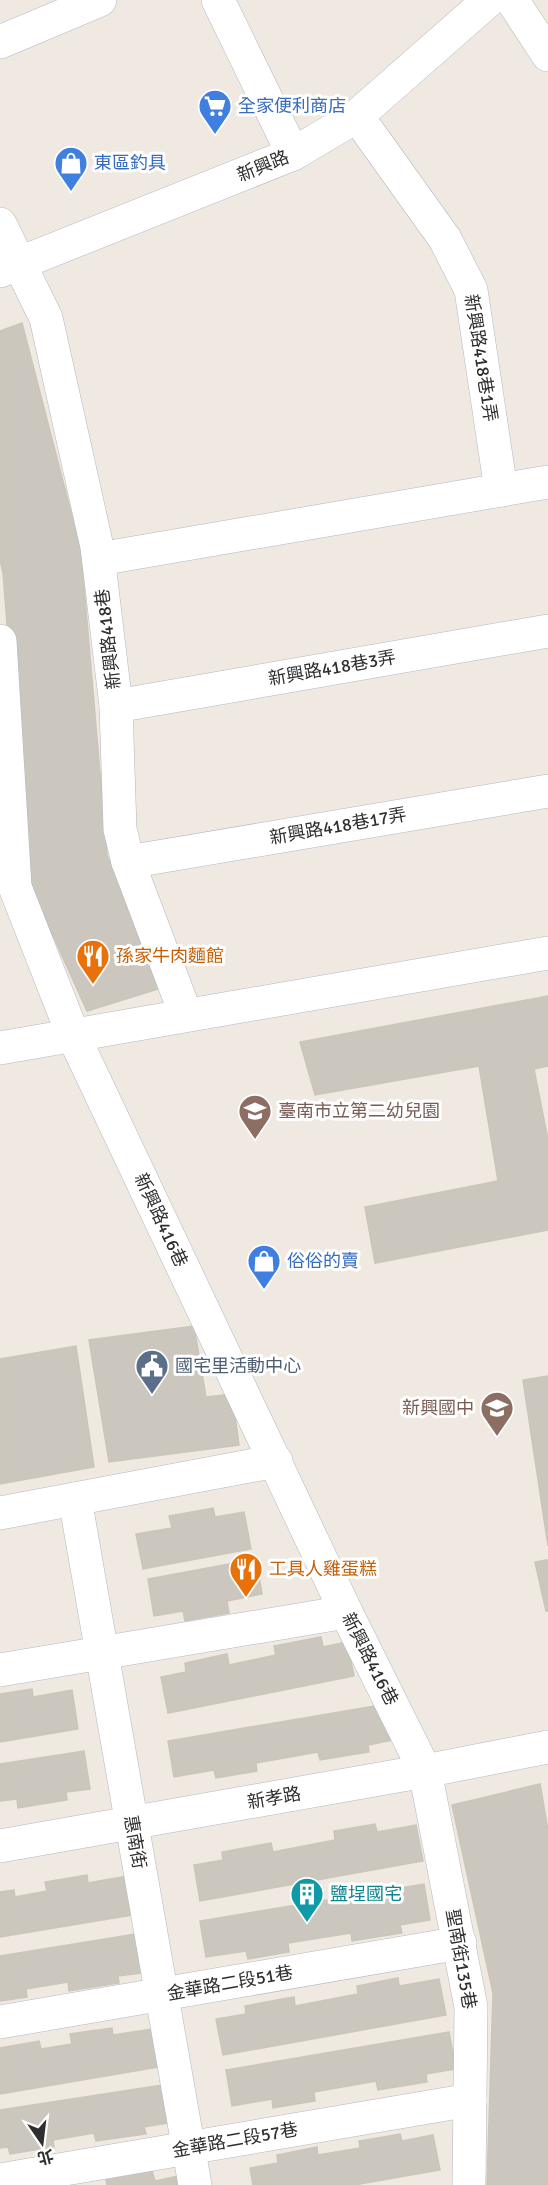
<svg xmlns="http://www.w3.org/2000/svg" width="548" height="2185" viewBox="0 0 548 2185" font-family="Signika,'Noto Sans TC',sans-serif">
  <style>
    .building { fill: #cbc7bf; stroke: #cbc5ba; stroke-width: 1.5 }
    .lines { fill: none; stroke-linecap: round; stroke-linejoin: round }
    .minor-casing { stroke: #b4b7c1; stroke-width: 34 }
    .minor { stroke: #fff; stroke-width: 33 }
    .labels { text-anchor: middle; stroke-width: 6; stroke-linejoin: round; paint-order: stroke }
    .shop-label { font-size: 18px; fill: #366cbe; stroke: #fff; text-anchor: start }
    .street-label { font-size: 18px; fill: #2e2e2e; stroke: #fff }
    .food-label { font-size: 18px; fill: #c56008; stroke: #fff; text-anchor: start }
    .education-label { font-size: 18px; fill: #785e54; stroke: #fff; text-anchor: start }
    .service-label { font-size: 18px; fill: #4e5e75; stroke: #fff; text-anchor: start }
    .culture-label { font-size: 18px; fill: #0d838f; stroke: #fff; text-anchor: start }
  </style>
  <rect width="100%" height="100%" fill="#efe9e1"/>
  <!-- building -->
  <g class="building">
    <polygon points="22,323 81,551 107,855 158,989 87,1011 27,878 3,573 0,560 0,331"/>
    <polygon points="548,996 548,1066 534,1069 548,1140 548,1230 375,1263 365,1207 498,1181 479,1066 315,1095 300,1042"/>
    <polygon points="194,1326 206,1397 232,1394 239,1445 109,1462 89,1340"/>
    <polygon points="76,1346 94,1467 0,1484 0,1359"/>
    <polygon points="548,1376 548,1546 523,1380"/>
    <polygon points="213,1508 215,1517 244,1512 251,1549 143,1569 136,1534 172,1528 169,1516"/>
    <polygon points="256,1559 262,1594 227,1601 229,1613 185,1621 183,1611 154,1616 148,1579"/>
    <polygon points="546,1560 548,1560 548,1611 546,1611 535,1562"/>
    <polygon points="321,1637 323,1647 347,1642 354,1676 168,1713 161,1677 186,1672 185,1663 227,1654 229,1665 276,1655 274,1646"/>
    <polygon points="32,1689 33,1697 72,1690 78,1729 0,1742 0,1694"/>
    <polygon points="392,1703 398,1739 368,1745 369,1752 320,1760 318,1752 256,1763 257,1771 216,1778 214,1770 174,1777 168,1741"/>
    <polygon points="84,1751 90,1789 66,1792 67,1800 18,1808 17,1799 0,1801 0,1764"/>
    <polygon points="540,1784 548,1830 548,2185 487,2185 493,1993 452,1805"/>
    <polygon points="375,1824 377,1832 416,1825 423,1861 200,1901 194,1865 223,1860 222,1852 271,1843 273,1852 335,1840 334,1831"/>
    <polygon points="87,1875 88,1883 127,1876 133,1915 0,1937 0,1892 14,1890 15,1897 47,1891 45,1882"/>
    <polygon points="424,1884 430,1920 400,1925 402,1933 352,1941 351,1933 288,1943 289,1952 248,1959 246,1951 206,1957 200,1921"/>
    <polygon points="135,1934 141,1973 118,1976 119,1983 69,1991 68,1982 26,1989 27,1997 0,2001 0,1956"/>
    <polygon points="398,1978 399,1986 439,1979 446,2015 223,2055 216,2019 246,2014 245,2006 294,1997 295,2006 358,1994 357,1986"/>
    <polygon points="112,2028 113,2035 152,2029 159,2067 0,2094 0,2048 39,2041 41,2049 72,2044 70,2034"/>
    <polygon points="449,2032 456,2069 426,2074 427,2082 378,2090 376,2081 314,2092 315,2101 273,2108 272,2099 232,2106 226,2070"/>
    <polygon points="162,2085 168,2123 144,2127 146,2134 96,2141 94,2133 53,2140 54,2147 10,2154 8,2147 0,2148 0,2110"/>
    <polygon points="400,2134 402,2141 433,2135 440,2170 354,2185 253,2185 250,2168 278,2163 277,2155 317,2147 318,2155 360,2148 359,2141"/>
    <polygon points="152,2171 155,2181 179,2176 180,2185 107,2185 106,2180"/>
  </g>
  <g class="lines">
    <defs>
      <g id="minor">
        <polyline points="218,0 293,154"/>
        <polyline points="512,0 548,55"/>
        <polyline points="0,42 100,0"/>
        <polyline points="357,116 445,239 471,290 501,490"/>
        <polyline points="0,224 46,318 97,547 116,706 120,829 128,862 186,1015"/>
        <polyline points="0,271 293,154 357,116 489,0"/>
        <polyline points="99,559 548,482"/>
        <polyline points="0,641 15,887 73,1035 346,1612 425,1771 471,2007 469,2185"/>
        <polyline points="116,706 548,631"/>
        <polyline points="128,862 548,791"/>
        <polyline points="0,1048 548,953"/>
        <polyline points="75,1499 195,2185"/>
        <polyline points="0,1513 276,1461"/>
        <polyline points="0,1670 346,1612"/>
        <polyline points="0,1846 425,1771 548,1747"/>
        <polyline points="0,2022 460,1943"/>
        <polyline points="0,2180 470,2100"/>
      </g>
    </defs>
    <!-- minor casing -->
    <use href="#minor" class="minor-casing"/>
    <!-- minor -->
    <use href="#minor" class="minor"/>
  </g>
  <!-- icons -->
  <defs>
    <symbol id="supermarket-pin" viewBox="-11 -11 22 30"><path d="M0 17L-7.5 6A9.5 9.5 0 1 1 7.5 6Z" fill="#3f7fe0" stroke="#fff"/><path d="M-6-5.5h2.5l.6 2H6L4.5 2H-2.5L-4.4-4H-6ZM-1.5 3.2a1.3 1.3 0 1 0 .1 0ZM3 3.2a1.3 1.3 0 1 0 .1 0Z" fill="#fff"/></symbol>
    <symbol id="shop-pin" viewBox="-11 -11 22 30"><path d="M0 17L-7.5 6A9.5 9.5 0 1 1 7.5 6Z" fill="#3f7fe0" stroke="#fff"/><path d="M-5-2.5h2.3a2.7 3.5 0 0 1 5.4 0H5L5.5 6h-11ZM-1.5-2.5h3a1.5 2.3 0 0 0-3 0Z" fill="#fff"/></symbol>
    <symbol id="restaurant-pin" viewBox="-11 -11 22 30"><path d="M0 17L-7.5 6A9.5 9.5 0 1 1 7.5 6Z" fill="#e8710a" stroke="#fff"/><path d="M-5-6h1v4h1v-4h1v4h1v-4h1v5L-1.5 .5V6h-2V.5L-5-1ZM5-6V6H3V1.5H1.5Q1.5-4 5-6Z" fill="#fff"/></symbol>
    <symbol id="school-pin" viewBox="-11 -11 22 30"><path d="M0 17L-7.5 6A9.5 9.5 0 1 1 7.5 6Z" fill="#8d6e63" stroke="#fff"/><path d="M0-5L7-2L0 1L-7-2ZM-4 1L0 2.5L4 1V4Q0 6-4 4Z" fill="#fff"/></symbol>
    <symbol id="civic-pin" viewBox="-11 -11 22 30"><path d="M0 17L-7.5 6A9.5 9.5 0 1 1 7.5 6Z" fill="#5c6f8a" stroke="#fff"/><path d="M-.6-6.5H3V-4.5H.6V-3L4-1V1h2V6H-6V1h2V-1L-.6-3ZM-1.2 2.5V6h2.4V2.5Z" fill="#fff"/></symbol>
    <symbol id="building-pin" viewBox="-11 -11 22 30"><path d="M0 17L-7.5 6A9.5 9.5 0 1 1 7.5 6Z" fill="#0f9aa8" stroke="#fff"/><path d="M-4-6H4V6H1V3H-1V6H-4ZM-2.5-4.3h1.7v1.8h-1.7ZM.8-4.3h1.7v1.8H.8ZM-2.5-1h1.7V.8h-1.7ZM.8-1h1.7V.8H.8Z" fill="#fff"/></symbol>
  </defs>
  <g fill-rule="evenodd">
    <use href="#supermarket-pin" x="196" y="87" width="38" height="52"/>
    <use href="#shop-pin" x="52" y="144" width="38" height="52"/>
    <use href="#restaurant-pin" x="74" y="937" width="38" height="52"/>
    <use href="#school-pin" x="236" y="1092" width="38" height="52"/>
    <use href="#shop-pin" x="245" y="1242" width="38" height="52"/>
    <use href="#civic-pin" x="133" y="1347" width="38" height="52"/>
    <use href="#school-pin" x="478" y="1389" width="38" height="52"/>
    <use href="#restaurant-pin" x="227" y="1550" width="38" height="52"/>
    <use href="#building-pin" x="288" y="1875" width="38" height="52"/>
  </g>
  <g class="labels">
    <!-- shop labels -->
    <g class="shop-label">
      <text x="238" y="112">全家便利商店</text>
      <text x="94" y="169">東區釣具</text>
      <text x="287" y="1267">俗俗的賣</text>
    </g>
    <!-- street labels -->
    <g class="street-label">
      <text transform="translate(263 166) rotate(-22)" y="6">新興路</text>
      <text transform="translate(481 358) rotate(81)" y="6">新興路418巷1弄</text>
      <text transform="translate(108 639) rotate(-97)" y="6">新興路418巷</text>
      <text transform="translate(332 668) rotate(-10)" y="6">新興路418巷3弄</text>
      <text transform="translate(338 826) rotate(-10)" y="6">新興路418巷17弄</text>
      <text transform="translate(161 1220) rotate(65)" y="6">新興路416巷</text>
      <text transform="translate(370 1659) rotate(63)" y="6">新興路416巷</text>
      <text transform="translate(274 1798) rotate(-10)" y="6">新孝路</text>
      <text transform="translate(135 1842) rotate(80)" y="6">惠南街</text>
      <text transform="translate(461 1959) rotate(80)" y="6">聖南街135巷</text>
      <text transform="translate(230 1983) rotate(-10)" y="6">金華路二段51巷</text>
      <text transform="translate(235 2140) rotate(-10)" y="6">金華路二段57巷</text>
    </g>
    <!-- food labels -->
    <g class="food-label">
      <text x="116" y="962">孫家牛肉麵館</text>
      <text x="269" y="1575">工具人雞蛋糕</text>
    </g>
    <!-- education labels -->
    <g class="education-label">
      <text x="278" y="1117">臺南市立第二幼兒園</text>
      <text x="474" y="1414" text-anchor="end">新興國中</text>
    </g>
    <!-- service labels -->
    <g class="service-label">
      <text x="175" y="1372">國宅里活動中心</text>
    </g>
    <!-- culture labels -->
    <g class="culture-label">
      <text x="330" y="1900">鹽埕國宅</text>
    </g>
  </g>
  <!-- north arrow -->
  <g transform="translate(42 2143) rotate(166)" stroke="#ffffff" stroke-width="4.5" paint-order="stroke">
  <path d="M0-4.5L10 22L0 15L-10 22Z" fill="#2e2e2e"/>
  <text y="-9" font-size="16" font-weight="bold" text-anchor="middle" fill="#2e2e2e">北</text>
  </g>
</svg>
